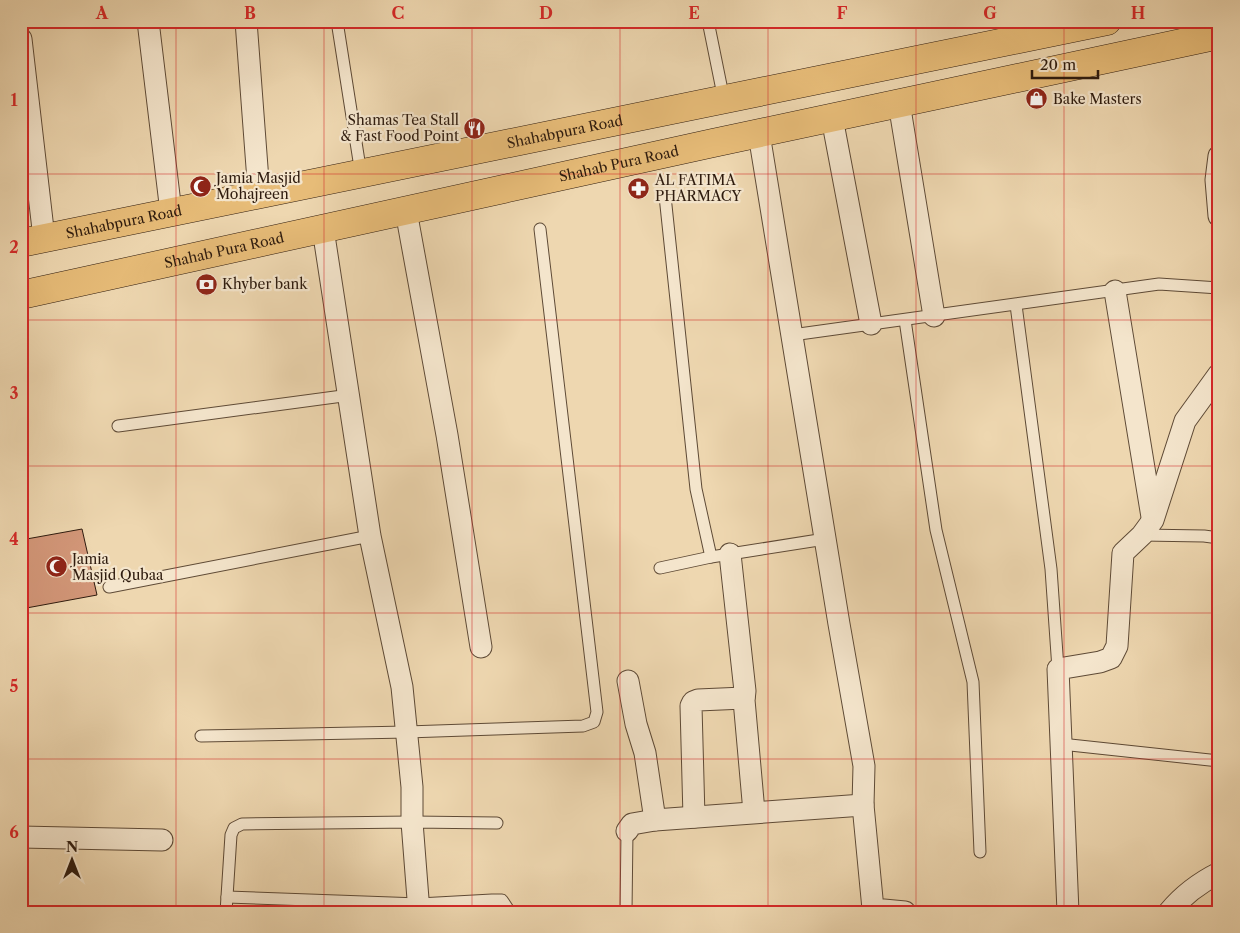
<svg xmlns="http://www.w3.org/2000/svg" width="1240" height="933" viewBox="0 0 1240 933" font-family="'Libre Caslon Text',serif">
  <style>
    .building { fill: #d39779; stroke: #2e1b0e }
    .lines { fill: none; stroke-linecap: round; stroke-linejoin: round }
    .service-casing { stroke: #5e4a36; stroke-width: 13 }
    .minor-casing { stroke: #5e4a36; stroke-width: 23 }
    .primary-casing { stroke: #2e1b0e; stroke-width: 29 }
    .service { stroke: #f4e5cc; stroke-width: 11 }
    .minor { stroke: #f4e5cc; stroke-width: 21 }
    .primary { stroke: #e7bc78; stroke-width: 28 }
    .grid { fill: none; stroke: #d62828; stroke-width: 1; stroke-opacity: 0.55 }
    .labels { text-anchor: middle; stroke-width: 4.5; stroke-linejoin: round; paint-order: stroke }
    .poi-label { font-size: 14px; fill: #2e1b0e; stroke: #f4e5cc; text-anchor: start }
    .street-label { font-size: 14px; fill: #2e1b0e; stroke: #f4e5cc }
    .neatline { fill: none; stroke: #d62828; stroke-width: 2 }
    .grid-label { font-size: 16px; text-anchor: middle; font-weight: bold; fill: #d62828 }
  </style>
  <rect width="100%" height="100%" fill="#eed7b0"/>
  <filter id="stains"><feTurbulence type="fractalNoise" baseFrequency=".004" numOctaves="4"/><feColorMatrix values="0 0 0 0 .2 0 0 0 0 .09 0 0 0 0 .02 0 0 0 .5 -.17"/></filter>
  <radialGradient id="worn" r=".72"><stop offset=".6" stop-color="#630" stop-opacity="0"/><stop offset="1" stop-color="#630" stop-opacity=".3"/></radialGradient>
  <!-- building -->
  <polygon class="building" points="82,529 97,595 21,609 21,540"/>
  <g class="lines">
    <defs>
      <g id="service">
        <polyline points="337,21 361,174"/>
        <polyline points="708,21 724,100"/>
        <polyline points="665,196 696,489 711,557"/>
        <polyline points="1016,305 1051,569 1058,669"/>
        <polyline points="905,320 936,530 973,682 980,852"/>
        <polyline points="792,335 1159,284 1219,288"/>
        <polyline points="118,426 350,395"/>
        <polyline points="1142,535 1204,536 1219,538"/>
        <polyline points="660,568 711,557 825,539"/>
        <polyline points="109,587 370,536"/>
        <polyline points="201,736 407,732 583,726 594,722 597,712 540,229"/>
        <polyline points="1061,744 1219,761"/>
        <polyline points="227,897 419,904 492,900 502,900 508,909 508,912"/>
        <polyline points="226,912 231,835 234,828 242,824 412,822 497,823"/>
        <polyline points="626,912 627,831"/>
      </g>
      <g id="minor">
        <polyline points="148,21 171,212"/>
        <polyline points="246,21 259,194"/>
        <polyline points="21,39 44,238"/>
        <polyline points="899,103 934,316"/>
        <polyline points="832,118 871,324"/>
        <polyline points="759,134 839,624 864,766 863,805 873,909 905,912"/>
        <polyline points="1219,156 1216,180 1219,216"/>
        <polyline points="406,211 447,435 481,647"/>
        <polyline points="323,229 370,536 402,687 412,787 412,822 419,912"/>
        <polyline points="1115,291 1152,517"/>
        <polyline points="730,554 745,691 744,700 754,812"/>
        <polyline points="628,681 636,724 645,753 655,820"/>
        <polyline points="694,817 691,706 693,702 698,700 744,698"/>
        <polyline points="627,831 632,824 655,820 863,805"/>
        <polyline points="21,837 162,840"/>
        <polyline points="1068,912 1058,669 1100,662 1111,658 1117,646 1123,553 1142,535 1153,520 1185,421 1219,374"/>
        <path d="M1169 912C1183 895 1199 883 1219 873"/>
      </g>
      <g id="primary">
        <path id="s1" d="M21 243 1107 21"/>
        <path id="s2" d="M21 295 713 143 1219 35"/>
      </g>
    </defs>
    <!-- service casing -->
    <use href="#service" class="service-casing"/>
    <!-- minor casing -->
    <use href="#minor" class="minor-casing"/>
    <!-- primary casing -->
    <use href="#primary" class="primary-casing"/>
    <!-- service -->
    <use href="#service" class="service"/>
    <!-- minor -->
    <use href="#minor" class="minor"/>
    <!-- primary -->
    <use href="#primary" class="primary"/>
  </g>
  <!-- grid -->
  <path class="grid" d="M176 21V912M324 21V912M472 21V912M620 21V912M768 21V912M916 21V912M1064 21V912M21 174H1219M21 320H1219M21 466H1219M21 613H1219M21 759H1219"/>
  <!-- icons -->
  <defs>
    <symbol id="shop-disc" viewBox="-11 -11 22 22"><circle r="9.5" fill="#8f2418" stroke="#f4e5cc"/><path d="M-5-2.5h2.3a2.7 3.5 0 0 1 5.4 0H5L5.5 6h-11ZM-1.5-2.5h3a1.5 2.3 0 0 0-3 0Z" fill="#fff"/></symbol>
    <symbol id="restaurant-disc" viewBox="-11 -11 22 22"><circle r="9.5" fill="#8f2418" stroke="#f4e5cc"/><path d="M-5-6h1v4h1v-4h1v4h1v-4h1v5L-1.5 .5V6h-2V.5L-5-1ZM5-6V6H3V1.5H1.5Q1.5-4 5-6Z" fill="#fff"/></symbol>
    <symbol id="mosque-disc" viewBox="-11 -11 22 22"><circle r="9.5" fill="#8f2418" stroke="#f4e5cc"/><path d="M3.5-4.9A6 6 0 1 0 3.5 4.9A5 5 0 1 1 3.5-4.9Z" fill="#fff"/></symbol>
    <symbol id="pharmacy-disc" viewBox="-11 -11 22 22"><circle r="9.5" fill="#8f2418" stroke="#f4e5cc"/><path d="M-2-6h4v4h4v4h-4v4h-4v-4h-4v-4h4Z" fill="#fff"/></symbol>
    <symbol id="bank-disc" viewBox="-11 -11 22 22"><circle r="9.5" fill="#8f2418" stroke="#f4e5cc"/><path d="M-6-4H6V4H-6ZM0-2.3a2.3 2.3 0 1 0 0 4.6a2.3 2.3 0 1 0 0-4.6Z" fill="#fff"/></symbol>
  </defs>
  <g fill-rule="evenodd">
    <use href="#shop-disc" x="1024" y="86" width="25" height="25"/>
    <use href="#restaurant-disc" x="462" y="116" width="25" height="25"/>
    <use href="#mosque-disc" x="188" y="174" width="25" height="25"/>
    <use href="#pharmacy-disc" x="626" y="176" width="25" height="25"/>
    <use href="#bank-disc" x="194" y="272" width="25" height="25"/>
    <use href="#mosque-disc" x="44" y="554" width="25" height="25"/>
  </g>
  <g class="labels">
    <!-- poi labels -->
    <g class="poi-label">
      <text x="1053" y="104">Bake Masters</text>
      <text x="459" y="125" text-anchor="end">Shamas Tea Stall<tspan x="459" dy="16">&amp; Fast Food Point</tspan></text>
      <text x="216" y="183">Jamia Masjid<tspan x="216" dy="16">Mohajreen</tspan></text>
      <text x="655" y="185">AL FATIMA<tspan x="655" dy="16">PHARMACY</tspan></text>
      <text x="222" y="289">Khyber bank</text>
      <text x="72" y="564">Jamia<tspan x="72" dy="16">Masjid Qubaa</tspan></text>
    </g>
    <!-- street labels -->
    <g class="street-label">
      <text dy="5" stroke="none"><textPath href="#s1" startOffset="555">Shahabpura Road</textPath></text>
      <text dy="5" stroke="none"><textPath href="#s2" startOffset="612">Shahab Pura Road</textPath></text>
      <text dy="5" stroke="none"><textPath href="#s1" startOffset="105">Shahabpura Road</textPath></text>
      <text dy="5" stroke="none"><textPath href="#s2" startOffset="208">Shahab Pura Road</textPath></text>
    </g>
  </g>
  <!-- margin -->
  <rect width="1240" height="933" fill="none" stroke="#eed7b0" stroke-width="55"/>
  <!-- north arrow -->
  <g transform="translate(72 860)" stroke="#f4e5cc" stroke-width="4" paint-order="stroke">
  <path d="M0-4L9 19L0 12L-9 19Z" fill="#2e1b0e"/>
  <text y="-8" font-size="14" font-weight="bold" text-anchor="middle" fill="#2e1b0e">N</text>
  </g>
  <!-- scale -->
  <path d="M1032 70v8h66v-8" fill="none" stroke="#2e1b0e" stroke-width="2.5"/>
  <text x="1040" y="70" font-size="15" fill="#2e1b0e" stroke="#f4e5cc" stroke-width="4" paint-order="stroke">20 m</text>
  <rect x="28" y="28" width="1184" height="878" class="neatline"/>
  <g class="grid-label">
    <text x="102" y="19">A</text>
    <text x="250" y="19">B</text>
    <text x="398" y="19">C</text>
    <text x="546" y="19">D</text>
    <text x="694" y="19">E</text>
    <text x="842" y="19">F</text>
    <text x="990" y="19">G</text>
    <text x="1138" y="19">H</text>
    <text x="14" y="106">1</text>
    <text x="14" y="253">2</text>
    <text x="14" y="399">3</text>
    <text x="14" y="545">4</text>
    <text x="14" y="692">5</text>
    <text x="14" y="838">6</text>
  </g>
  <rect width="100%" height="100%" filter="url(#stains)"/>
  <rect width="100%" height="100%" fill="url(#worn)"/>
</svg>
